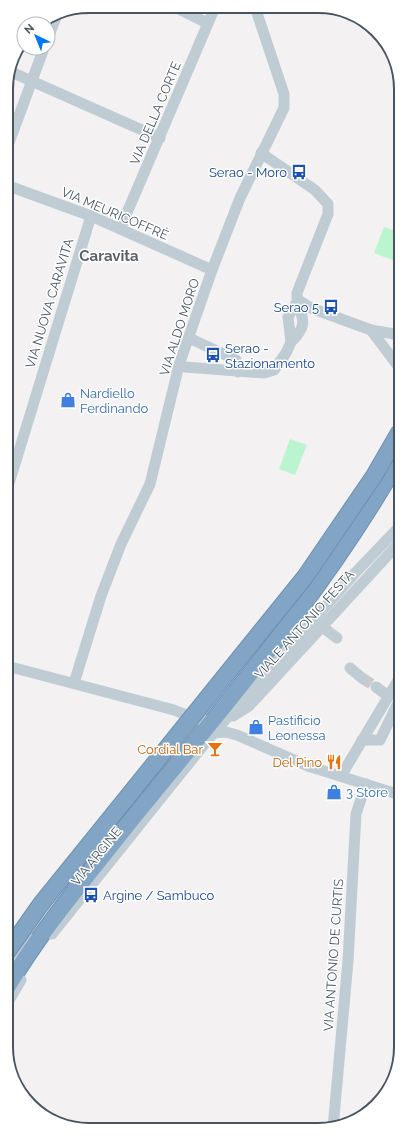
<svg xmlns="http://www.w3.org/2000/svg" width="407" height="1136" viewBox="0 0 407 1136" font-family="Raleway,sans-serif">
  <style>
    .green { fill: #bbf5d0 }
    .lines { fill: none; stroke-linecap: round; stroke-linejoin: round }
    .minor-tunnel { stroke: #c8cacd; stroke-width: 11; stroke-dasharray: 11 5.5; stroke-linecap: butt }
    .highway-casing { stroke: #6e90b1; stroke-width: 18 }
    .minor { stroke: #c0ccd4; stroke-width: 11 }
    .highway { stroke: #83a5c5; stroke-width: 16 }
    .highway-bridge-casing { stroke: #6e90b1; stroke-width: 18; stroke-linecap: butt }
    .highway-bridge { stroke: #83a5c5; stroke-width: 16 }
    .labels { text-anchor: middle; stroke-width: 3; stroke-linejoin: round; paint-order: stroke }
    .street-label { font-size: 13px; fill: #465561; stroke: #fff }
    .transit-label { font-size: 13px; fill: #164399; stroke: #fff; text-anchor: end }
    .shop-label { font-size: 13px; fill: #366cbe; stroke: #fff; text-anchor: start }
    .food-label { font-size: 13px; fill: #c56008; stroke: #fff; text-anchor: end }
    .quarter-label { font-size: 15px; font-weight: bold; fill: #5c6167; stroke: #fff }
    .rim { fill: none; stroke: #465561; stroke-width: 2 }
  </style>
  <rect width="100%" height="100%" fill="#f3f1f1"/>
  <!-- green -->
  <g class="green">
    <polygon points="384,227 400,232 400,263 374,253"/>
    <polygon points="290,439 307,445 295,475 279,469"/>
  </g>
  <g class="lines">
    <!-- minor-tunnel -->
    <polyline class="minor-tunnel" points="362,678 376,687"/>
    <defs>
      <path id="highway" d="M8 986C41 930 84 880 124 829 221 709 324 592 400 457"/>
    </defs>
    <!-- highway casing -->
    <use href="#highway" class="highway-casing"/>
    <!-- minor -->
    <g class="minor">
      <polyline points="175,7 207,23"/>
      <polyline points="48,38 58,12"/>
      <polyline points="9,71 160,138"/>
      <polyline points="6,151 44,48"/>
      <path d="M261 153 315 190 328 204V214L297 293C296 314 314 320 291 342"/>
      <polyline points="6,185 91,216 212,270"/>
      <polyline points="120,229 215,7"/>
      <polyline points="298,300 311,308 371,330 400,335"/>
      <polyline points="371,330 398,366 400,375"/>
      <polyline points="189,338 236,360 238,372"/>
      <polyline points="179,365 185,367 264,373 274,370 286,353 291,342 288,317 298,300"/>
      <polyline points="400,485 400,488"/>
      <polyline points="7,490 91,216"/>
      <polyline points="321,626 337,638"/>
      <polyline points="7,666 174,710 194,718 204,720"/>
      <polyline points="350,668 362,678"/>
      <polyline points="74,683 101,596 121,544 150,484 179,365 212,270 240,198 284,108 284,94 255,7"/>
      <polyline points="376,687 388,696"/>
      <polyline points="233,716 249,706 400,542"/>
      <polyline points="214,733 226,732 237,735 308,766 400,795"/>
      <polyline points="362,740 380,740 399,701"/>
      <polyline points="341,776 400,677"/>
      <polyline points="52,934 210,737 356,572 400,526"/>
      <polyline points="8,971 29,939"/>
      <polyline points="8,1002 21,980"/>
      <polyline points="333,1128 348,961 356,814 366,784"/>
    </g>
    <!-- highway -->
    <use href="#highway" class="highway"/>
    <defs>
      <polyline id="highway-bridge" points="7,952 41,904 305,577 374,476 400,431"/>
    </defs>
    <!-- highway-bridge casing -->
    <use href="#highway-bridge" class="highway-bridge-casing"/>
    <!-- highway-bridge -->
    <use href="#highway-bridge" class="highway-bridge"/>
  </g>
  <!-- icons -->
  <defs>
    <symbol id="bus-bare" viewBox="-9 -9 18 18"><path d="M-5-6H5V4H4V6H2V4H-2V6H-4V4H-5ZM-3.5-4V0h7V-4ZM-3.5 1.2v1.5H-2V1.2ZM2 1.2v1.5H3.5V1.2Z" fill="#1a4fb4" stroke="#fff" stroke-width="2.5" paint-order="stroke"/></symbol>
    <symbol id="shop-bare" viewBox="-9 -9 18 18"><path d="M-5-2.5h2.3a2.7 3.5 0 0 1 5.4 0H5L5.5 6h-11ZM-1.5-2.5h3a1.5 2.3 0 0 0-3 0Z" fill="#3f7fe0" stroke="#fff" stroke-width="2.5" paint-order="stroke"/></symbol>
    <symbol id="bar-bare" viewBox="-9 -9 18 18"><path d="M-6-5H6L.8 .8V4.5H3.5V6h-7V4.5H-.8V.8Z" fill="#e8710a" stroke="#fff" stroke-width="2.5" paint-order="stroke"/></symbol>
    <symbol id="restaurant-bare" viewBox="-9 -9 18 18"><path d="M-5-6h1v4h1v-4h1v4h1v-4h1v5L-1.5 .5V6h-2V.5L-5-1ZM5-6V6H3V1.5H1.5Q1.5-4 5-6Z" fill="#e8710a" stroke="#fff" stroke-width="2.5" paint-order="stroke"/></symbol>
  </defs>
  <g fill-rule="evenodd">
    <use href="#bus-bare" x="288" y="161" width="22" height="22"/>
    <use href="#bus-bare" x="320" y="296" width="22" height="22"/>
    <use href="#bus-bare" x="202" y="344" width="22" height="22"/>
    <use href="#shop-bare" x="57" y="389" width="22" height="22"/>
    <use href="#shop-bare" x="245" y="716" width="22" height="22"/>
    <use href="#bar-bare" x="204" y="738" width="22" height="22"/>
    <use href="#restaurant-bare" x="323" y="751" width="22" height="22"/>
    <use href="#shop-bare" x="323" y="781" width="22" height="22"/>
    <use href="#bus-bare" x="80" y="884" width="22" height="22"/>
  </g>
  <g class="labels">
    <!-- street labels -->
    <g class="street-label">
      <text transform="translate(155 113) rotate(-67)" y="5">VIA DELLA CORTE</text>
      <text transform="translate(115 213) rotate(23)" y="5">VIA MEURICOFFRÈ</text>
      <text transform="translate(49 303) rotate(-73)" y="5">VIA NUOVA CARAVITA</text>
      <text transform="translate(179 327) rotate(-72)" y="5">VIA ALDO MORO</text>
      <text transform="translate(304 624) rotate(-48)" y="5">VIALE ANTONIO FESTA</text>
      <text transform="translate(96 856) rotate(-51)" y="5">VIA ARGINE</text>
      <text transform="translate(333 955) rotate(-86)" y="5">VIA ANTONIO DE CURTIS</text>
    </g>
    <!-- transit labels -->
    <g class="transit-label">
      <text x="287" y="177">Serao - Moro</text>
      <text x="319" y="312">Serao 5</text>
      <text x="225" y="353" text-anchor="start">Serao -<tspan x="225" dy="15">Stazionamento</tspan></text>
      <text x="103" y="900" text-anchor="start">Argine / Sambuco</text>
    </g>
    <!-- shop labels -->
    <g class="shop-label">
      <text x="80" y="398">Nardiello<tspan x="80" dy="15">Ferdinando</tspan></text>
      <text x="268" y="725">Pastificio<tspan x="268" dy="15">Leonessa</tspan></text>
      <text x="346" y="797">3 Store</text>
    </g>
    <!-- food labels -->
    <g class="food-label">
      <text x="203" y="754">Cordial Bar</text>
      <text x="322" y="767">Del Pino</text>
    </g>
    <!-- quarter labels -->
    <g class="quarter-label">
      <text x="109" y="261">Caravita</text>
    </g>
  </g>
  <!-- crop -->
  <path d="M0 0H407V1136H0ZM89 13H318A76 76 0 0 1 394 89V1047A76 76 0 0 1 318 1123H89A76 76 0 0 1 13 1047V89A76 76 0 0 1 89 13Z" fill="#fff" fill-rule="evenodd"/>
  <path class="rim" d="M89 13H318A76 76 0 0 1 394 89V1047A76 76 0 0 1 318 1123H89A76 76 0 0 1 13 1047V89A76 76 0 0 1 89 13Z"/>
  <!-- north arrow -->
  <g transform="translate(36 36) rotate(317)"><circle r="19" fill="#ffffff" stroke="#b5bbc0"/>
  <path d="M0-3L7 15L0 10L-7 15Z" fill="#0377fb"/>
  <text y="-6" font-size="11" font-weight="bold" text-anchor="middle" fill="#465561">N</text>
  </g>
</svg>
